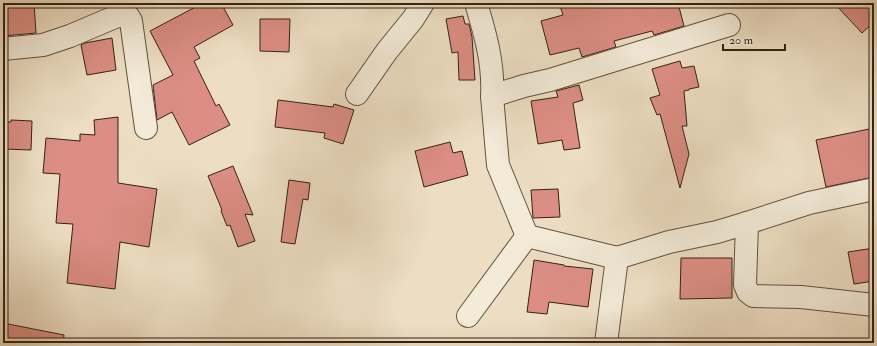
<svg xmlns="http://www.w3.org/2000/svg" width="877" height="346" viewBox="0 0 877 346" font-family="'IM FELL Double Pica',serif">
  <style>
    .building { fill: #dc8e84; stroke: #332215 }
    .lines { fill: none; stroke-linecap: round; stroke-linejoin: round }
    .minor-casing { stroke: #625140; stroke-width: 24 }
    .minor { stroke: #f3ead8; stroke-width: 22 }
  </style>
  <rect width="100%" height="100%" fill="#eddec3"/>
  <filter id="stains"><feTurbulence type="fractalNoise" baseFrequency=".005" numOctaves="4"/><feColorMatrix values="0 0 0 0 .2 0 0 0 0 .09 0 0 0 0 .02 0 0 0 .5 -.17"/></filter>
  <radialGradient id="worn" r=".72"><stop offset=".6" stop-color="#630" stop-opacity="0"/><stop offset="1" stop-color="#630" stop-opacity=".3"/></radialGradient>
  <!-- building -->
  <g class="building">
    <polygon points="19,3 34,3 36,33 3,36 3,4"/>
    <polygon points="203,3 221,3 233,25 194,47 200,58 194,61 216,106 219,104 230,125 189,145 172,112 157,120 153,85 173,75 150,31"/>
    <polygon points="559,3 678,3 684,26 654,35 652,31 614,41 616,47 582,57 579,48 550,55 541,21 563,15"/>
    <polygon points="834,3 874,3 874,22 862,33"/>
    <polygon points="463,16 465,24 469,24 472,37 475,80 459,80 458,52 452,53 446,19"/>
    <polygon points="260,19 290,19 289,52 260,51"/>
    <polygon points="112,38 116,70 87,75 81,45 85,43"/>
    <polygon points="680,61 682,68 694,66 699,87 689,89 689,90 684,91 687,126 682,126 689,154 680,188 660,114 657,115 650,98 660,95 652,69"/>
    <polygon points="579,85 583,100 573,103 580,148 564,150 562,140 538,144 531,101 558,97 556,91"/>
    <polygon points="278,100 333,107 334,104 354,110 343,144 324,138 325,133 275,127"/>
    <polygon points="118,117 118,183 157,189 149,247 120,242 115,289 67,283 73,224 56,223 60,174 43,173 46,138 80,141 80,134 95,135 94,120"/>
    <polygon points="11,120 32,121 31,150 3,149 3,122 11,122"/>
    <polygon points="874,128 874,177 826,187 816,140"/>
    <polygon points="450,142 453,153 462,151 468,175 424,187 415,151"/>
    <polygon points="233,166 253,215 245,214 255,241 238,247 230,225 227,226 221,211 222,210 208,176"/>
    <polygon points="289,180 310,183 308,200 303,199 295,244 281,242"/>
    <polygon points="558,189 560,217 533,218 531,190"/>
    <polygon points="874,248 874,281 854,284 848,252"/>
    <polygon points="681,258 732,258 732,298 680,299"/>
    <polygon points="534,260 564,265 564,266 593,269 588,307 549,302 547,314 527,312"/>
    <polygon points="3,323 64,335 63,343 23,343 3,339"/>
  </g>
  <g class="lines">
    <defs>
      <g id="minor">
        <path d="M476 3C485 33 494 64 492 96L524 86 550 80 729 25"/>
        <polyline points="3,49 43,45 70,36 122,14 128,16 131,21 146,128"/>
        <polyline points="357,94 387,51 413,19 423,3"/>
        <polyline points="492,96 498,165 527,236 617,258 606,343"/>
        <polyline points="747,223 809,203 874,189"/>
        <polyline points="617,258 669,242 717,232 747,223 745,285 748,292 753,296 801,297 874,305"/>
        <polyline points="468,316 527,236"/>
      </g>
    </defs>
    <!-- minor casing -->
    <use href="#minor" class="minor-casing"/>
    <!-- minor -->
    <use href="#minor" class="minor"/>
  </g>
  <!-- margin -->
  <rect width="877" height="346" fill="none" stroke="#eddec3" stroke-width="16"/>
  <rect x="4" y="4" width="869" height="338" fill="none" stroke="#332215" stroke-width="2"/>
  <rect x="8" y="8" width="861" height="330" fill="none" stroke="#332215"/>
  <!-- scale -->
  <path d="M723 44v6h62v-6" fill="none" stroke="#332215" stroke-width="2"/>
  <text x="729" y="44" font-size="12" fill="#332215" stroke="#f3ead8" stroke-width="3" paint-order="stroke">20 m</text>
  <rect width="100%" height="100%" filter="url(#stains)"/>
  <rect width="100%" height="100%" fill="url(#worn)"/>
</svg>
